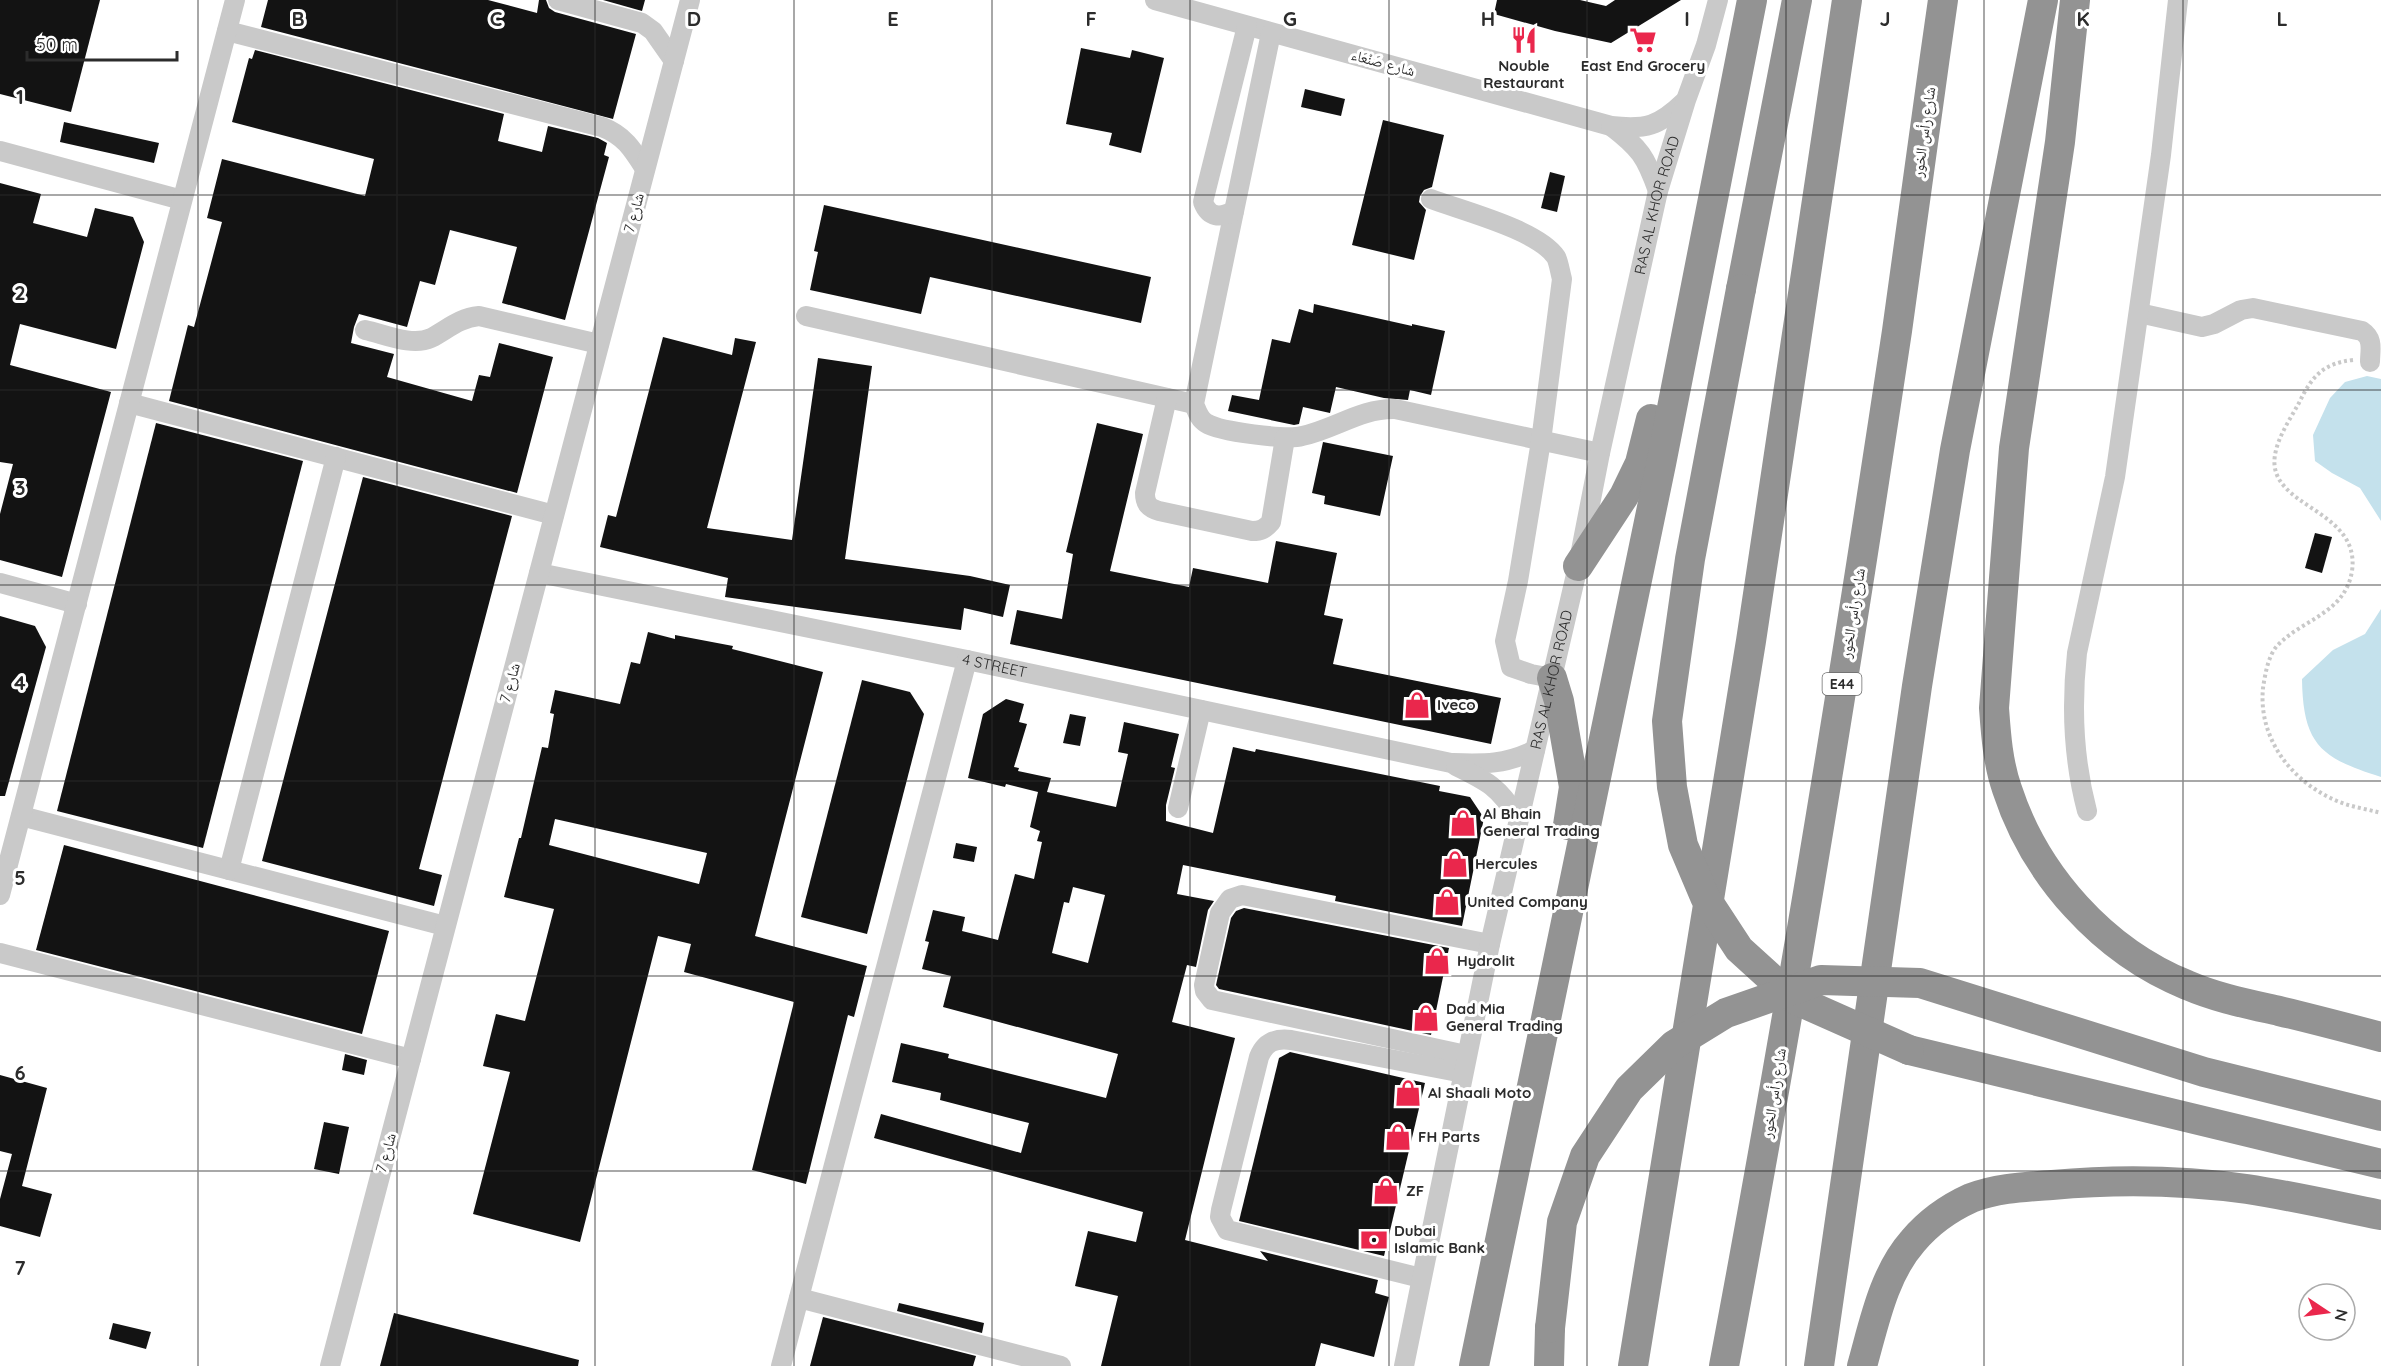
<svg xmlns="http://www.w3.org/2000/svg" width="2381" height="1366" viewBox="0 0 2381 1366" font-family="Quicksand,'Noto Naskh Arabic',sans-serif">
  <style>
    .water { fill: #c4e1ec }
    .building { fill: #131313; fill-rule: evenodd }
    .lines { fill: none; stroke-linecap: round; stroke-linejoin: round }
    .path { stroke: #c9c9c9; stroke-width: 4; stroke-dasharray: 3 3; stroke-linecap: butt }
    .minor { stroke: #c9c9c9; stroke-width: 20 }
    .highway { stroke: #939393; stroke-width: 30 }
    .highway-bridge { stroke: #939393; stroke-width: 30 }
    .grid { fill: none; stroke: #2c2c2c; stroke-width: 1.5; stroke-opacity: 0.55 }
    .labels { text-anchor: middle; stroke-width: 6; stroke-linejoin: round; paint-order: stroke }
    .shield { fill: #fff; stroke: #6b6b6b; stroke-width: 1.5 }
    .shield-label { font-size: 14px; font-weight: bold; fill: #2c2c2c }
    .street-label { font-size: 15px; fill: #2c2c2c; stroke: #fff }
    .poi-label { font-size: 15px; font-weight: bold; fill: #2c2c2c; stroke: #fff; text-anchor: start }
    .grid-label { font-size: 20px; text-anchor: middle; font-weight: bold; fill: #2c2c2c; stroke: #fff; stroke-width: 6; stroke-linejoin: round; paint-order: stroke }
  </style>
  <rect width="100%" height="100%" fill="#fff"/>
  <!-- water -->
  <g class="water">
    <polygon points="2367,376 2381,379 2381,521 2360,488 2332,473 2315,461 2313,435 2330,398 2345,382"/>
    <path d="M2381 609V777C2321 758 2303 745 2302 679L2333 650 2365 634Z"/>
  </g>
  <!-- building -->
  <g class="building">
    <polygon points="0,0 100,0 71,112 0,94"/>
    <polygon points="268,0 488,0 537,13 539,0 546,0 549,8 555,12 636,34 613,119 261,27"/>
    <polygon points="603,0 645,0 642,11"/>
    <polygon points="1497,0 1580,0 1606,6 1615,0 1681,0 1611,43 1555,31 1494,14"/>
    <polygon points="1081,48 1130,58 1132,50 1164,58 1141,153 1109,145 1112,133 1066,124"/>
    <polygon points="255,50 504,114 498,141 542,152 548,126 598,138 607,143 604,155 609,157 565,320 502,303 517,247 450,230 435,285 420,281 407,327 359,314 354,327 351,343 394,354 387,377 472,401 479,375 490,377 499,343 553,357 517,493 169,401 188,325 194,327 222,222 207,218 222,159 365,196 374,159 232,122 249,58 252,59"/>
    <polygon points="1305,89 1345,99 1341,116 1301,107"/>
    <polygon points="1383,120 1444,135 1432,187 1424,190 1420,196 1419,202 1426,210 1414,260 1352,245"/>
    <polygon points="64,122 159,143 154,163 60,142"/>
    <polygon points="1550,172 1565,176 1557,212 1541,208"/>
    <polygon points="0,183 41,194 33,223 87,237 95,208 133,217 144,242 116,349 20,324 10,365 111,392 62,577 0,560 0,514 13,464 0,462"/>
    <polygon points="824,205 1151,277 1141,323 930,277 921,314 810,290 818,252 814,251"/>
    <polygon points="1314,304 1412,326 1412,324 1445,331 1431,395 1410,390 1408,400 1384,398 1336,387 1330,413 1303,407 1299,424 1294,425 1228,411 1232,395 1259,400 1272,339 1290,343 1299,309 1313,313"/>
    <polygon points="663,337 732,355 735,338 756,342 707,528 792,540 818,358 872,366 845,559 970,576 1010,585 1003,617 964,608 961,630 725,597 728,578 600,547 608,515 616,517"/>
    <polygon points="156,423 303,461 203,848 57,811"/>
    <polygon points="1097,423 1143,434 1110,571 1189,587 1193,568 1268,583 1276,541 1337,553 1324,615 1343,619 1333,664 1501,698 1491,744 1010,644 1017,610 1062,619 1073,554 1066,552"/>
    <polygon points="1323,442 1393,456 1380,516 1324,504 1325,496 1312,493"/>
    <polygon points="363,477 512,516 419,869 442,875 434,906 262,861"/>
    <polygon points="2315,533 2332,537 2322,573 2305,568"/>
    <polygon points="0,616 35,626 46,647 5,796 0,796"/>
    <path d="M648 632 675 639V635L733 646 732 649 823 672 755 936 867 966 854 1017 848 1015 806 1184 752 1170 794 1002 684 972 691 944 658 936 580 1242 473 1214 510 1072 483 1066 496 1014 525 1021 554 909 504 897 519 838H521L542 747 548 748 554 714 550 713 555 690 620 704 631 662 640 664ZM555 819 707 853 699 884 549 845Z"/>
    <polygon points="862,680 910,692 924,714 867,934 801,917"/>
    <path d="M1006 699 1024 704 1019 722 1027 724 1014 767 1019 768 1018 771 1051 778 1047 792 1116 807 1128 754 1118 752 1124 722 1179 734 1171 767 1175 768 1166 805V821L1213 833 1233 747 1255 752 1256 749 1440 786 1439 791 1470 797 1484 818 1462 926 1335 901 1336 896 1183 865 1177 894 1214 901 1208 910 1196 967 1187 965 1172 1022 1235 1038 1185 1240 1268 1261 1260 1251 1378 1280 1375 1293 1389 1297 1374 1357 1321 1343 1315 1366H1101L1118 1296 1075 1286 1088 1231 1136 1242 1143 1212 874 1138 881 1114 1021 1153 1029 1123 940 1100 941 1093 892 1082 901 1043 949 1054 948 1058 1106 1098 1118 1054 943 1007 951 976 922 969 929 942 925 941 933 910 965 917 962 931 998 940 1015 874 1034 879 1042 842 1037 841 1040 831 1030 827 1038 792 1006 784 1005 787 968 778 983 714ZM1073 887 1105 895 1088 963 1052 953 1064 902 1069 903Z"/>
    <polygon points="1070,714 1086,717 1080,746 1063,743"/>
    <polygon points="956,843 977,847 974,862 953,858"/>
    <polygon points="64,845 389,931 362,1034 36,950"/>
    <polygon points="1244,908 1449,948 1431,1035 1219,989 1216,985 1231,918 1236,911"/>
    <polygon points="1290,1052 1425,1083 1384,1256 1239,1221 1279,1058"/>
    <polygon points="345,1054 367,1060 364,1075 342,1070"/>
    <polygon points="0,1075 47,1088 22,1186 52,1194 40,1237 0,1226 0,1199 12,1154 0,1151"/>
    <polygon points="324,1122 349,1127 339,1174 314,1169"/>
    <polygon points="899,1303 984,1323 982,1333 897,1311"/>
    <polygon points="394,1313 579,1360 578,1366 380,1366"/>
    <polygon points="823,1317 976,1356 973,1366 810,1366"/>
    <polygon points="113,1323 151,1332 146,1349 109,1339"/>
  </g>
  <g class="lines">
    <!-- path -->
    <path class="path" d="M2353 360C2324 363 2312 376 2300 401 2291 418 2278 436 2275 455 2266 508 2361 508 2352 571 2345 614 2302 619 2277 646 2268 656 2265 675 2263 688 2258 739 2292 782 2337 801 2351 807 2367 809 2381 813"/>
    <!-- minor -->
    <g class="minor">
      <polyline points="558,0 642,23 653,31 674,61"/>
      <path d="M1155 0 1611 126C1646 130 1659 126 1684 102"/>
      <path d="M227 31 602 127C624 135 633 150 645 169"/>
      <path d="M1271 33 1194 404C1197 411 1199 419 1206 423 1220 432 1287 440 1302 436 1335 429 1361 408 1395 409L1600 453"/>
      <path d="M1611 126C1640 148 1646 157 1658 191"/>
      <polyline points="0,151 182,200"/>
      <path d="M1431 199C1463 211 1538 230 1556 257 1559 263 1560 272 1562 279L1541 441 1518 581 1505 641 1511 667 1531 674 1552 678"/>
      <path d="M1234 211C1220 218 1209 218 1203 202L1247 26"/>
      <path d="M2139 313 2202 327 2214 324 2241 310 2253 308 2362 331C2374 339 2370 350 2370 362"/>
      <polyline points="806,316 1194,404"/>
      <path d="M365 330C384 334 412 347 431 338 448 329 459 318 479 316L599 344"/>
      <path d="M1167 398 1145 493C1145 504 1149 508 1159 511L1252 531C1261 531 1265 529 1271 522L1285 438"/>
      <polyline points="129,403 554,515"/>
      <path id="s1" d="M539 573 967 660 1451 763C1484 764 1504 765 1535 750"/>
      <polyline points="0,583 77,604"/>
      <path d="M1456 766C1487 781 1499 787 1518 818"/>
      <polyline points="1178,808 1201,710"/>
      <path d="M2087 811C2073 758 2071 708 2077 653L2115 477 2161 155 2178 0"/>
      <polyline points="21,816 445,926"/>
      <polyline points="229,870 336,457"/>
      <polyline points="0,895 235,0"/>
      <polyline points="0,953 411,1059"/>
      <polyline points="1466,1055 1212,1000 1205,991 1204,985 1220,913 1230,899 1242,895 1490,944"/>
      <path d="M1421 1278 1227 1230 1220 1217 1221 1210 1259 1057C1265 1042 1275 1038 1291 1040L1463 1073"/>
      <polyline points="799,1298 1061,1366"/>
      <polyline points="330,1366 690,0"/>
      <polyline points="781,1366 967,660"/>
      <path id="s2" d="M1404 1366 1490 944 1578 566 1600 453 1658 191 1686 100 1706 45 1718 0"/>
    </g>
    <!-- highway -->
    <g class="highway">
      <path d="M2075 0 2060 142 2014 448 1994 708C1996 736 1998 763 2007 789 2035 875 2103 951 2187 985 2217 998 2248 1004 2279 1011 2313 1019 2347 1028 2381 1037"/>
      <polyline points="1741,289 1797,0"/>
      <polyline points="1578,566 1624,496 1640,463 1651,419"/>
      <polyline points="1552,678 1559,701 1574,787 1568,825"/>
      <polyline points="1909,1050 2381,1164"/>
      <polyline points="1474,1366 1661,464 1752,0"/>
      <polyline points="1549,1366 1550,1328"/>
      <polyline points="1633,1366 1751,641 1847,0"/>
      <path d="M1724 1366C1789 1022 1845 677 1897 331 1913 220 1927 110 1943 0"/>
      <polyline points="1819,1366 1917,686 1955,450 2043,0"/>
      <path d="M1862 1366C1874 1324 1883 1275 1913 1241 1929 1222 1949 1208 1971 1198 1997 1188 2024 1187 2052 1185 2117 1179 2182 1180 2247 1189 2292 1196 2336 1206 2381 1215"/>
    </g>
    <!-- highway-bridge -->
    <g class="highway-bridge">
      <polyline points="1741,289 1690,559 1667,721 1672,787 1683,845 1705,897 1739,949 1794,999 1909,1050"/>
      <polyline points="1550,1328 1562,1222 1585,1156 1629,1089 1674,1045 1726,1013 1821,980 1920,983 2204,1072 2381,1116"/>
    </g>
  </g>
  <!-- grid -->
  <path class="grid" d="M198 0V1366M397 0V1366M595 0V1366M794 0V1366M992 0V1366M1190 0V1366M1389 0V1366M1587 0V1366M1786 0V1366M1984 0V1366M2183 0V1366M0 195H2381M0 390H2381M0 585H2381M0 781H2381M0 976H2381M0 1171H2381"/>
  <!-- icons -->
  <defs>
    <symbol id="restaurant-bare" viewBox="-9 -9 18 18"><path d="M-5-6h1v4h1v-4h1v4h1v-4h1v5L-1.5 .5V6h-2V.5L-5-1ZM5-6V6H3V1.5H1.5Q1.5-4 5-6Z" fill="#ea274c" stroke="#fff" stroke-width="2.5" paint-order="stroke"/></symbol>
    <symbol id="supermarket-bare" viewBox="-9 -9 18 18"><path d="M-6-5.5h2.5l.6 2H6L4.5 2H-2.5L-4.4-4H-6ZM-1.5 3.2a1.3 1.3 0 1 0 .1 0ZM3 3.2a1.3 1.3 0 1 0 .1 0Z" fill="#ea274c" stroke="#fff" stroke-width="2.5" paint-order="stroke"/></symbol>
    <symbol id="shop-bare" viewBox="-9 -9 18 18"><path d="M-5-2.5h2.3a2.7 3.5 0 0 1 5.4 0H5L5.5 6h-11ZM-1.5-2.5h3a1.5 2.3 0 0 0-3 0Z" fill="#ea274c" stroke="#fff" stroke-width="2.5" paint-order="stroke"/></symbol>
    <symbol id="bank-bare" viewBox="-9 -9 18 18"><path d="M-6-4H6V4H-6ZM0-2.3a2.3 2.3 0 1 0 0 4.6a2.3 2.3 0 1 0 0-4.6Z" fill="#ea274c" stroke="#fff" stroke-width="2.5" paint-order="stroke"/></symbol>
  </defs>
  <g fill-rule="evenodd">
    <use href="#restaurant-bare" x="1505" y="21" width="38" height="38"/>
    <use href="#supermarket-bare" x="1624" y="21" width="38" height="38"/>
    <use href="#shop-bare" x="1398" y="686" width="38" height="38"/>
    <use href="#shop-bare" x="1444" y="804" width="38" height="38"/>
    <use href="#shop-bare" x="1436" y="845" width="38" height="38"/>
    <use href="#shop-bare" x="1428" y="883" width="38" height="38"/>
    <use href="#shop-bare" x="1418" y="942" width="38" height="38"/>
    <use href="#shop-bare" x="1407" y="999" width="38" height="38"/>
    <use href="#shop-bare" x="1389" y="1074" width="38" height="38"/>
    <use href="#shop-bare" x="1379" y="1118" width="38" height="38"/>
    <use href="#shop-bare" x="1367" y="1172" width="38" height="38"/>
    <use href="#bank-bare" x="1355" y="1221" width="38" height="38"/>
  </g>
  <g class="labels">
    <!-- shield labels -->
    <rect class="shield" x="1822.5" y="673" width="39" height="22" rx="4.5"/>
    <g class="shield-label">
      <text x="1842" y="689">E44</text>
    </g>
    <!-- street labels -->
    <g class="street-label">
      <text transform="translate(1383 63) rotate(15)" y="5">شارع صَنْعَاء</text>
      <text transform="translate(1924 132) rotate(-82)" y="5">شارع رأس الخور</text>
      <text dy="5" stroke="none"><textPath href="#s2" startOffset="1188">RAS AL KHOR ROAD</textPath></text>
      <text transform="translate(634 213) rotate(-75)" y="5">شارع 7</text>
      <text transform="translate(1853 613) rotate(-81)" y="5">شارع رأس الخور</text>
      <text dy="5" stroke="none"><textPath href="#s1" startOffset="465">4 STREET</textPath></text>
      <text dy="5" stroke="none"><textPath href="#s2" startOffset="702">RAS AL KHOR ROAD</textPath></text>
      <text transform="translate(510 683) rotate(-75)" y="5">شارع 7</text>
      <text transform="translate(1774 1093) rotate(-81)" y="5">شارع رأس الخور</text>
      <text transform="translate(386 1153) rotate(-75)" y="5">شارع 7</text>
    </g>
    <!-- poi labels -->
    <g class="poi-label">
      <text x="1524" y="71" text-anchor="middle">Nouble<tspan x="1524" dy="17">Restaurant</tspan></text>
      <text x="1643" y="71" text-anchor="middle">East End Grocery</text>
      <text x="1437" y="710">Iveco</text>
      <text x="1483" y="819">Al Bhain<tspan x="1483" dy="17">General Trading</tspan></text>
      <text x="1475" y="869">Hercules</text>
      <text x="1467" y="907">United Company</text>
      <text x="1457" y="966">Hydrolit</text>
      <text x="1446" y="1014">Dad Mia<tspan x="1446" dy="17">General Trading</tspan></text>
      <text x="1428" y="1098">Al Shaali Moto</text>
      <text x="1418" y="1142">FH Parts</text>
      <text x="1406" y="1196">ZF</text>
      <text x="1394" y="1236">Dubai<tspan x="1394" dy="17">Islamic Bank</tspan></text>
    </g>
  </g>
  <g class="grid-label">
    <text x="298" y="26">B</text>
    <text x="496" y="26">C</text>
    <text x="694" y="26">D</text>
    <text x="893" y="26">E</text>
    <text x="1091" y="26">F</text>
    <text x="1290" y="26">G</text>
    <text x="1488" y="26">H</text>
    <text x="1687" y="26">I</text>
    <text x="1885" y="26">J</text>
    <text x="2083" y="26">K</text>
    <text x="2282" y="26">L</text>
    <text x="20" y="104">1</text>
    <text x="20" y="300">2</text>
    <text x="20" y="495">3</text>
    <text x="20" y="690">4</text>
    <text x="20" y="885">5</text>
    <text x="20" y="1080">6</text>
    <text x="20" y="1275">7</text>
  </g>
  <!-- north arrow -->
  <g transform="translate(2327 1312) rotate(103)"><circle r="28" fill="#ffffff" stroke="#ababab" stroke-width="1.5"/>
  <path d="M0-4.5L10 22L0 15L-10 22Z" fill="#ea274c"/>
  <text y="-9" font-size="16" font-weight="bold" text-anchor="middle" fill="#2c2c2c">N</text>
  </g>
  <!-- scale -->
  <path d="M27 51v9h150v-9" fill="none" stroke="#2c2c2c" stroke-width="3"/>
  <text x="36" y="51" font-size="18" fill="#2c2c2c" stroke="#ffffff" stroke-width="4.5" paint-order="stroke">50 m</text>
</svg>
